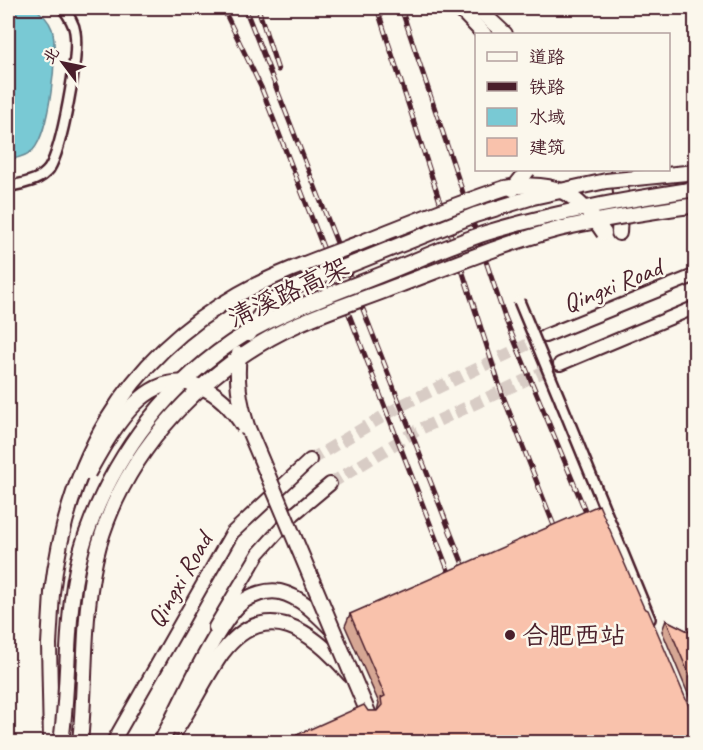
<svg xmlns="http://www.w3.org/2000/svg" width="703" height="750" viewBox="0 0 703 750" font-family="Caveat,'LXGW WenKai TC',sans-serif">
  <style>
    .water { fill: #79c9d4; stroke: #668590; stroke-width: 1.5 }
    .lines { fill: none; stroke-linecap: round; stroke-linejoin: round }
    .major-tunnel { stroke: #d8ccc5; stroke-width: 12; stroke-dasharray: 12 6; stroke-linecap: butt }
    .minor-casing { stroke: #4a1f2b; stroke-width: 14 }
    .major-casing { stroke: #4a1f2b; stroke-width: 16 }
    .highway-casing { stroke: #4a1f2b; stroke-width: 18 }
    .minor { stroke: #fbf7ec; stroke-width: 9 }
    .major { stroke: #fbf7ec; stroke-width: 12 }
    .highway { stroke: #fbf7ec; stroke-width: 14 }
    .rail-casing { stroke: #4a1f2b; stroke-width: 5 }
    .rail { stroke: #fbf7ec; stroke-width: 3; stroke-dasharray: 9; stroke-linecap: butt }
    .minor-bridge-casing { stroke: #4a1f2b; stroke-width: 14; stroke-linecap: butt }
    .highway-bridge-casing { stroke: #4a1f2b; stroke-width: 18; stroke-linecap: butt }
    .minor-bridge { stroke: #fbf7ec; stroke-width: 9 }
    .highway-bridge { stroke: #fbf7ec; stroke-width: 14 }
    .wall { fill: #d6a794; stroke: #4a1f2b; stroke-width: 1.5 }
    .building { fill: #f9c2ac; stroke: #4a1f2b; stroke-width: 1.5 }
    .poi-dot { fill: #4a1f2b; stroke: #fbf7ec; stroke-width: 2 }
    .labels { text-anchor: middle; stroke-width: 5; stroke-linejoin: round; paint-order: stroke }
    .street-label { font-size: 26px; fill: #4a1f2b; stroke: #fbf7ec }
    .poi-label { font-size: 26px; fill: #4a1f2b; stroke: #fbf7ec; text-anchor: start }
  </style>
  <rect width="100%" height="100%" fill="#fbf7ec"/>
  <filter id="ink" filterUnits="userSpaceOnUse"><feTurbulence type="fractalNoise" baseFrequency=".0167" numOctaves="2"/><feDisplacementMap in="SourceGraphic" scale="12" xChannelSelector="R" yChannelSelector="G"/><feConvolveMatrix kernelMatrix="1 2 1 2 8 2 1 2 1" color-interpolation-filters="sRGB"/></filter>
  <g filter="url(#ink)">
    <!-- water -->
    <path class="water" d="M8 8H35C42 14 49 20 52 29 59 52 49 133 33 150 26 157 16 158 8 160Z"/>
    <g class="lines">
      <!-- major-tunnel -->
      <g class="major-tunnel">
        <polyline points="310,460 404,404 545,336"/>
        <polyline points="330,484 416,431 560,364"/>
      </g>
      <defs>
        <g id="minor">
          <path d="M8 187C22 183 39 182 49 169 62 149 79 56 75 32 74 23 68 15 63 8"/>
          <polyline points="561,402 650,619"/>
        </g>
        <g id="major">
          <polyline points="545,336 696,275"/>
          <polyline points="560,364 696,307"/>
          <polyline points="215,627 259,553 294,514 330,484"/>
          <polyline points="113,742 232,533 310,460"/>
        </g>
        <g id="highway">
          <polyline points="459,8 484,34"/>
          <polyline points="477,8 505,34"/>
          <polyline points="619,233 621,193 619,170"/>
          <path d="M177 728C193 704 205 677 222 653 266 595 314 632 350 675"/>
          <polyline points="51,742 49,644 52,593"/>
          <path d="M161 742C178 710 216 624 241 603 251 595 268 589 280 592 301 597 317 614 332 629"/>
        </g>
      </defs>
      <!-- minor casing -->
      <use href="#minor" class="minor-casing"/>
      <!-- major casing -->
      <use href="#major" class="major-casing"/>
      <!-- highway casing -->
      <use href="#highway" class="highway-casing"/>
      <!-- minor -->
      <use href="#minor" class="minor"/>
      <!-- major -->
      <use href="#major" class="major"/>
      <!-- highway -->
      <use href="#highway" class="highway"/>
      <defs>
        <g id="rail">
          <polyline points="223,8 261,87 455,588"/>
          <polyline points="245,8 469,580"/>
          <polyline points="258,8 278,70"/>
          <polyline points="377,8 503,396 560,541"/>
          <polyline points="401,8 505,318 592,527"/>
        </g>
      </defs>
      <!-- rail casing -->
      <use href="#rail" class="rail-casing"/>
      <!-- rail -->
      <use href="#rail" class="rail"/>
      <defs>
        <polyline id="minor-bridge" points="519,301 561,402"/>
        <g id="highway-bridge">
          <polyline points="513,189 528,170"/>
          <path d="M249 334C262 308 272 300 297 286L475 215 533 197 606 181 696 172"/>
          <path d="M239 354C236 380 239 400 247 426L369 715"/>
          <path d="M88 473C110 434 146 364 201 387 219 394 234 411 244 427"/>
          <path d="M52 593C67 463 123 360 239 294 277 273 320 258 360 243 408 224 456 204 505 188 554 179 577 192 604 233"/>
          <path d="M61 742C71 674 63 602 86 535 115 453 170 380 245 334 289 308 338 292 385 273 418 260 452 244 486 233 555 212 625 200 696 189"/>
          <path d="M80 742C87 676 81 610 99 545 127 448 207 365 298 324 331 309 367 298 402 284 453 265 505 243 559 229 604 218 650 212 696 205"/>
        </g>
      </defs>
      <!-- minor-bridge casing -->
      <use href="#minor-bridge" class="minor-bridge-casing"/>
      <!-- highway-bridge casing -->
      <use href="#highway-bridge" class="highway-bridge-casing"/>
      <!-- minor-bridge -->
      <use href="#minor-bridge" class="minor-bridge"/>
      <!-- highway-bridge -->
      <use href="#highway-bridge" class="highway-bridge"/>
    </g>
    <!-- wall -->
    <g class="wall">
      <polygon points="350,614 696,742 294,742 297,735 368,711 377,711 379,703 345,626"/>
      <polygon points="666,620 695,635 696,713 662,631"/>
    </g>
    <!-- building -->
    <g class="building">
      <polygon points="599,505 644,608 648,610 696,723 696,742 300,742 297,735 364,705 368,711 377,711 382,705 381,698 385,696 350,614"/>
      <polygon points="666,620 696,635 696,691"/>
    </g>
  </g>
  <!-- markers -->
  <circle class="poi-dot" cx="510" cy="635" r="6"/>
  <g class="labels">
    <!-- street labels -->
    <g class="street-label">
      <text transform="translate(612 285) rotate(-22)" y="9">Qingxi Road</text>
      <text transform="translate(288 292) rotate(-25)" y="9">清溪路高架</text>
      <text transform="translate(179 580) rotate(-60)" y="9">Qingxi Road</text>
    </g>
    <!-- poi labels -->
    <g class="poi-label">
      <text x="522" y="644">合肥西站</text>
    </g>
  </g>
  <!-- margin -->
  <rect width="703" height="750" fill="none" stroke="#fbf7ec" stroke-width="30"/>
  <rect x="15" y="15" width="673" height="720" fill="none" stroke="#4a1f2b" stroke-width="2" filter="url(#ink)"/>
  <!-- legend -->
  <rect x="475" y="33" width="195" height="138" fill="#fbf7ec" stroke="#b4a19f" stroke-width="1.5"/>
  <rect x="487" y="52" width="30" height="9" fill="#fbf7ec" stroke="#b4a19f" stroke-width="1.5"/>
  <text x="529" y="63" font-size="18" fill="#4a1f2b">道路</text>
  <rect x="487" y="82" width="30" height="9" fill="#4a1f2b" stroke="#b4a19f" stroke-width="1.5"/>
  <text x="529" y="93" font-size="18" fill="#4a1f2b">铁路</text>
  <rect x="487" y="108" width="30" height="18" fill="#79c9d4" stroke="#b4a19f" stroke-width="1.5"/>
  <text x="529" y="123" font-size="18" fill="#4a1f2b">水域</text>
  <rect x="487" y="138" width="30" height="18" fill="#f9c2ac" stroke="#b4a19f" stroke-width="1.5"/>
  <text x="529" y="153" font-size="18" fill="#4a1f2b">建筑</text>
  <!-- north arrow -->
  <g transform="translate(63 63) rotate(302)" stroke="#fbf7ec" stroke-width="4.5" paint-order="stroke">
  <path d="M0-4.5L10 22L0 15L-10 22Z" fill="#4a1f2b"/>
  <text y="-9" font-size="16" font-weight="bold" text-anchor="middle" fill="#4a1f2b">北</text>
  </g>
</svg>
